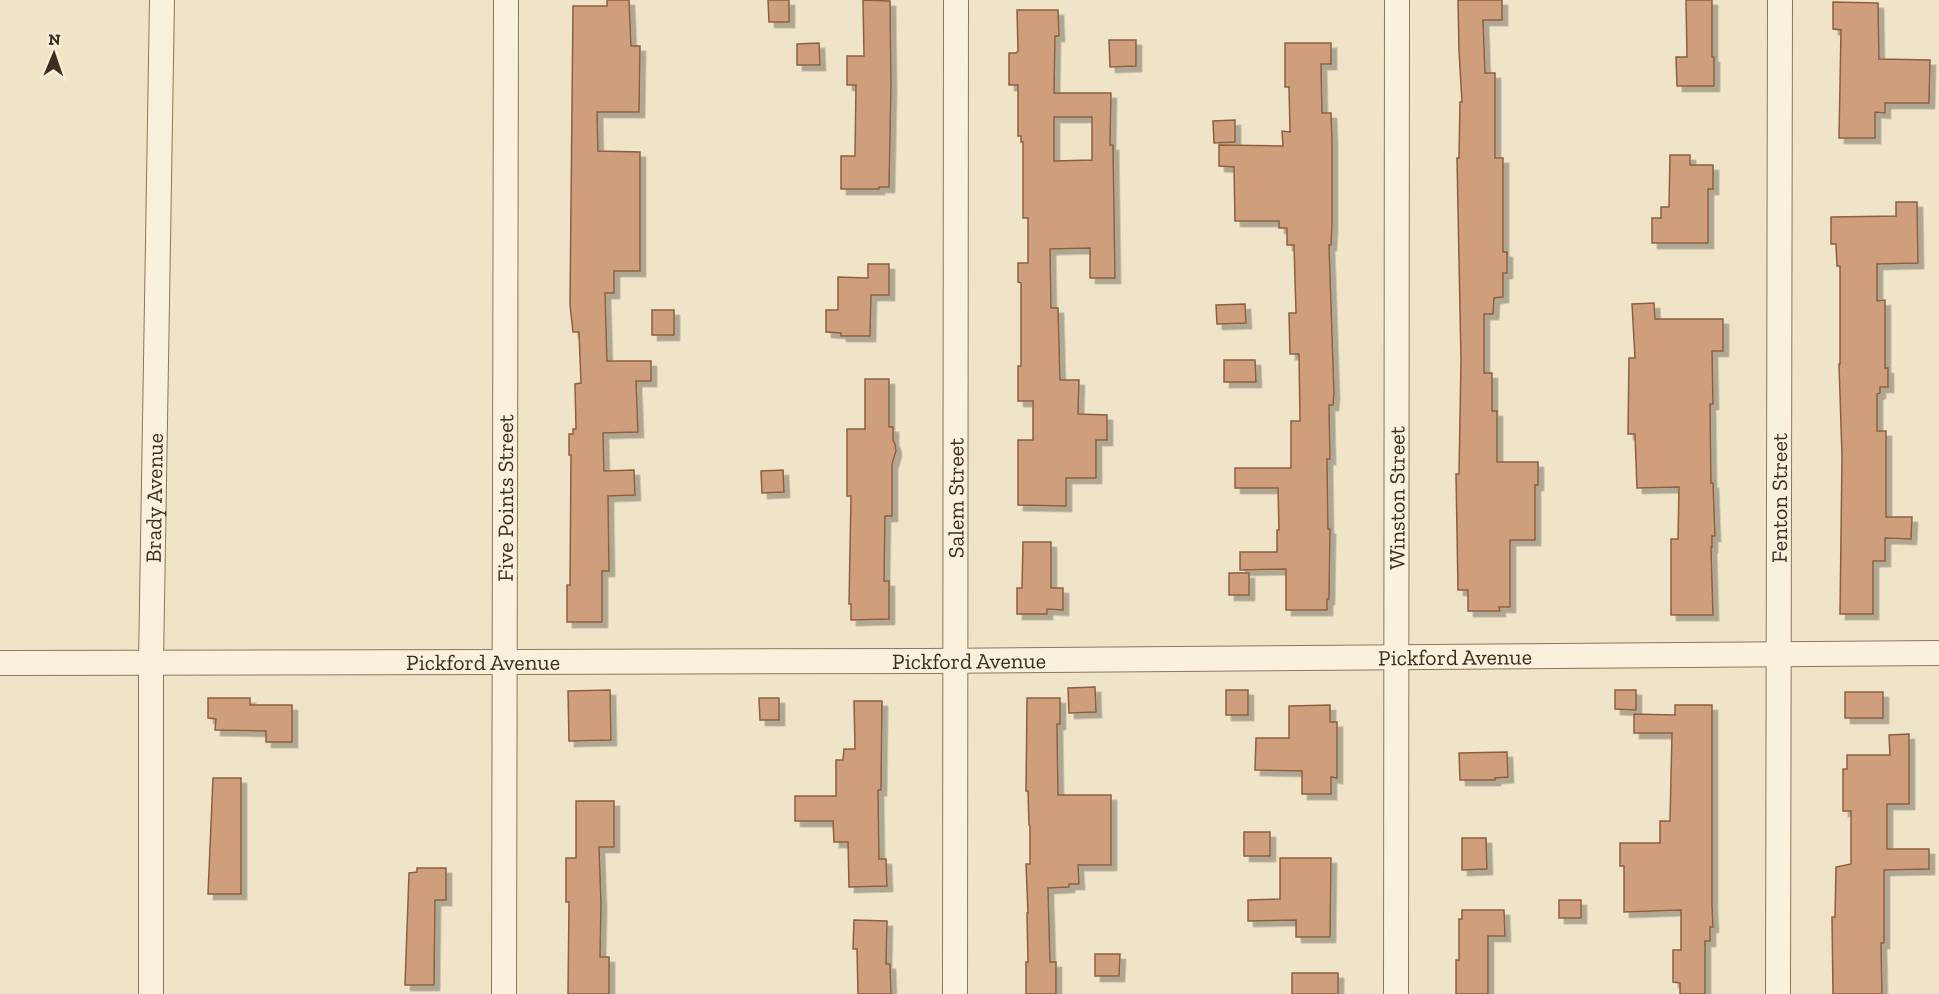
<svg xmlns="http://www.w3.org/2000/svg" width="1939" height="994" viewBox="0 0 1939 994" font-family="'Zilla Slab',serif">
  <style>
    .building { fill: #cf9f7d; stroke: #8d5f41; stroke-width: 1.5; fill-rule: evenodd; filter: url(#shadow) }
    .lines { fill: none; stroke-linecap: round; stroke-linejoin: round }
    .minor-casing { stroke: #8d765c; stroke-width: 26 }
    .minor { stroke: #faf1dc; stroke-width: 24 }
    .labels { text-anchor: middle; stroke-width: 4.5; stroke-linejoin: round; paint-order: stroke }
    .street-label { font-size: 22px; fill: #3d2e20; stroke: #f7eed8 }
  </style>
  <defs>
    <filter id="shadow"><feDropShadow dx="5.5" dy="5.5" stdDeviation="0" flood-color="#0004"/></filter>
  </defs>
  <rect width="100%" height="100%" fill="#f0e4c8"/>
  <!-- building -->
  <g class="building">
    <polygon points="607,0 629,0 631,46 640,46 639,112 597,112 598,151 640,152 640,271 614,271 614,293 605,293 607,361 651,361 651,381 636,381 638,432 603,433 604,471 634,470 635,495 608,496 609,571 602,571 602,622 567,622 567,585 570,585 571,455 569,455 569,434 573,434 573,429 576,429 575,384 581,383 579,332 573,332 570,305 573,6 607,6"/>
    <polygon points="768,0 789,0 789,22 769,22"/>
    <polygon points="863,0 890,1 891,85 889,187 879,187 879,189 841,189 841,156 855,156 856,85 847,85 847,56 864,56"/>
    <polygon points="1458,0 1502,0 1502,20 1483,20 1485,73 1495,73 1495,158 1503,158 1503,252 1507,252 1507,273 1503,273 1503,297 1494,298 1493,314 1484,314 1484,373 1492,373 1492,411 1497,411 1497,462 1538,462 1538,485 1535,485 1535,540 1510,540 1510,607 1499,607 1500,611 1468,611 1468,590 1458,590 1456,474 1459,474 1461,361 1457,158 1459,158 1460,102 1462,102 1459,51"/>
    <polygon points="1686,0 1712,0 1712,57 1714,57 1714,86 1677,86 1676,57 1687,57"/>
    <polygon points="1833,2 1878,3 1879,59 1930,60 1929,103 1885,103 1885,113 1875,112 1875,138 1839,138 1841,30 1833,29"/>
    <path d="M1017 10H1058L1059 36H1055L1054 93H1111L1110 145H1113L1115 278H1090V248L1050 249 1051 308H1058L1060 380H1079L1078 414 1107 415V440H1096V478H1066V506L1018 505V440H1033V401H1018V366H1021V283L1018 282V263H1028V218H1023V142H1021V136H1018V85H1009V53H1016L1018 51ZM1054 117H1092V160L1054 161Z"/>
    <polygon points="1109,40 1136,40 1136,66 1110,67"/>
    <polygon points="819,43 820,65 797,65 797,44"/>
    <polygon points="1285,43 1331,43 1331,64 1321,64 1322,113 1331,113 1332,140 1332,224 1331,245 1329,245 1334,393 1333,405 1329,405 1330,459 1327,459 1328,529 1330,529 1329,599 1327,599 1327,610 1286,610 1286,569 1240,570 1240,552 1277,552 1277,530 1279,530 1278,488 1235,488 1235,468 1291,468 1291,421 1300,421 1299,354 1290,354 1289,313 1296,313 1294,245 1287,245 1287,228 1279,228 1279,221 1235,221 1234,167 1219,166 1219,145 1283,146 1282,131 1290,132 1289,87 1285,87"/>
    <polygon points="1235,120 1235,142 1214,143 1213,121"/>
    <polygon points="1670,155 1690,155 1690,165 1713,165 1713,189 1708,189 1708,243 1652,243 1652,218 1661,218 1661,207 1669,207"/>
    <polygon points="1896,202 1917,202 1918,263 1877,264 1877,301 1885,300 1885,368 1888,368 1888,387 1880,387 1880,393 1877,394 1877,431 1886,431 1886,517 1912,517 1911,539 1885,538 1885,561 1873,561 1873,614 1840,614 1842,456 1839,364 1840,364 1840,266 1837,266 1836,244 1831,244 1831,217 1896,216"/>
    <polygon points="868,264 889,264 889,295 871,295 870,336 841,336 841,333 826,332 826,310 838,310 838,277 868,278"/>
    <polygon points="1654,303 1655,319 1723,319 1723,351 1712,351 1713,404 1710,404 1711,483 1713,483 1715,536 1712,536 1712,547 1711,547 1713,615 1671,615 1671,539 1678,539 1679,487 1637,488 1635,434 1628,434 1629,358 1635,358 1632,304"/>
    <polygon points="1245,304 1246,323 1217,324 1216,305"/>
    <rect x="652" y="310" width="22" height="25"/>
    <polygon points="1224,360 1255,360 1256,382 1224,382"/>
    <polygon points="865,379 889,379 889,427 893,427 893,440 895,444 896,451 892,464 892,516 885,516 884,581 889,581 889,619 851,620 851,604 849,604 851,496 847,496 847,429 865,429"/>
    <polygon points="783,470 784,492 762,493 761,471"/>
    <polygon points="1023,542 1051,542 1051,588 1063,588 1063,610 1047,609 1047,614 1017,614 1017,588 1022,588"/>
    <rect x="1229" y="573" width="20" height="22"/>
    <polygon points="1095,687 1096,712 1069,713 1068,688"/>
    <polygon points="610,690 611,740 569,741 568,691"/>
    <rect x="1226" y="690" width="22" height="25"/>
    <polygon points="1615,690 1636,690 1636,710 1615,709"/>
    <rect x="1845" y="692" width="38" height="26"/>
    <polygon points="208,698 250,698 250,705 292,705 292,742 266,742 266,731 215,730 216,719 208,718"/>
    <polygon points="759,698 779,698 779,720 760,720"/>
    <polygon points="1027,698 1060,698 1060,724 1057,724 1058,795 1111,795 1111,865 1078,865 1079,884 1069,884 1069,887 1048,888 1050,962 1056,962 1056,994 1026,994 1026,962 1028,962 1027,913 1028,913 1026,864 1030,864 1030,826 1029,825 1028,791 1026,791"/>
    <polygon points="854,701 882,701 881,790 878,790 879,859 886,859 887,886 849,887 848,842 834,842 833,821 795,821 795,796 836,796 836,760 843,760 844,749 855,749"/>
    <polygon points="1330,705 1330,722 1337,722 1337,778 1331,777 1331,794 1302,794 1302,771 1255,770 1256,738 1289,738 1289,706"/>
    <polygon points="1675,705 1712,705 1712,905 1713,927 1710,927 1710,941 1705,941 1705,994 1680,994 1680,983 1673,982 1673,950 1681,950 1681,910 1624,912 1624,866 1620,866 1620,843 1660,843 1660,821 1670,821 1672,733 1634,733 1634,714 1675,715"/>
    <polygon points="1909,734 1909,804 1887,804 1887,849 1929,849 1929,869 1884,870 1884,943 1881,943 1882,994 1833,994 1832,917 1835,917 1836,867 1851,864 1851,811 1843,811 1843,769 1847,769 1847,755 1890,755 1889,735"/>
    <polygon points="1507,752 1508,777 1495,778 1495,780 1460,780 1459,753"/>
    <polygon points="213,778 241,778 241,894 208,894"/>
    <polygon points="576,801 614,801 614,847 599,847 601,903 600,957 609,957 609,994 568,994 569,902 566,902 566,858 576,858"/>
    <rect x="1244" y="832" width="26" height="24"/>
    <polygon points="1462,838 1486,838 1487,869 1462,870"/>
    <polygon points="1280,858 1331,858 1330,937 1296,937 1296,920 1248,921 1248,900 1280,899"/>
    <polygon points="417,868 446,868 446,900 435,900 434,985 405,985 409,873 417,872"/>
    <rect x="1559" y="900" width="22" height="18"/>
    <polygon points="1462,910 1504,910 1505,936 1488,936 1488,994 1456,994 1456,960 1459,960 1459,919 1462,919"/>
    <polygon points="854,920 887,921 886,964 890,964 891,994 858,994 857,949 853,949"/>
    <polygon points="1095,954 1120,954 1119,976 1095,976"/>
    <rect x="1292" y="973" width="46" height="21"/>
  </g>
  <g class="lines">
    <defs>
      <g id="minor">
        <path id="s1" d="M0 663 928 661 1939 653"/>
        <path id="s2" d="M151 994V663L162 0"/>
        <path id="s3" d="M504 994 506 0"/>
        <path id="s4" d="M955 994 956 0"/>
        <path id="s5" d="M1396 994 1397 0"/>
        <path id="s6" d="M1778 994 1780 0"/>
      </g>
    </defs>
    <!-- minor casing -->
    <use href="#minor" class="minor-casing"/>
    <!-- minor -->
    <use href="#minor" class="minor"/>
  </g>
  <g class="labels">
    <!-- street labels -->
    <g class="street-label">
      <text dy="8" stroke="none"><textPath href="#s2" startOffset="496">Brady Avenue</textPath></text>
      <text dy="8" stroke="none"><textPath href="#s3" startOffset="496">Five Points Street</textPath></text>
      <text dy="8" stroke="none"><textPath href="#s4" startOffset="496">Salem Street</textPath></text>
      <text dy="8" stroke="none"><textPath href="#s5" startOffset="496">Winston Street</textPath></text>
      <text dy="8" stroke="none"><textPath href="#s6" startOffset="496">Fenton Street</textPath></text>
      <text dy="8" stroke="none"><textPath href="#s1" startOffset="1455">Pickford Avenue</textPath></text>
      <text dy="8" stroke="none"><textPath href="#s1" startOffset="969">Pickford Avenue</textPath></text>
      <text dy="8" stroke="none"><textPath href="#s1" startOffset="483">Pickford Avenue</textPath></text>
    </g>
  </g>
  <!-- north arrow -->
  <g transform="translate(54 54) rotate(2)" stroke="#f7eed8" stroke-width="4.5" paint-order="stroke">
  <path d="M0-4.5L10 22L0 15L-10 22Z" fill="#3d2e20"/>
  <text y="-9" font-size="16" font-weight="bold" text-anchor="middle" fill="#3d2e20">N</text>
  </g>
</svg>
